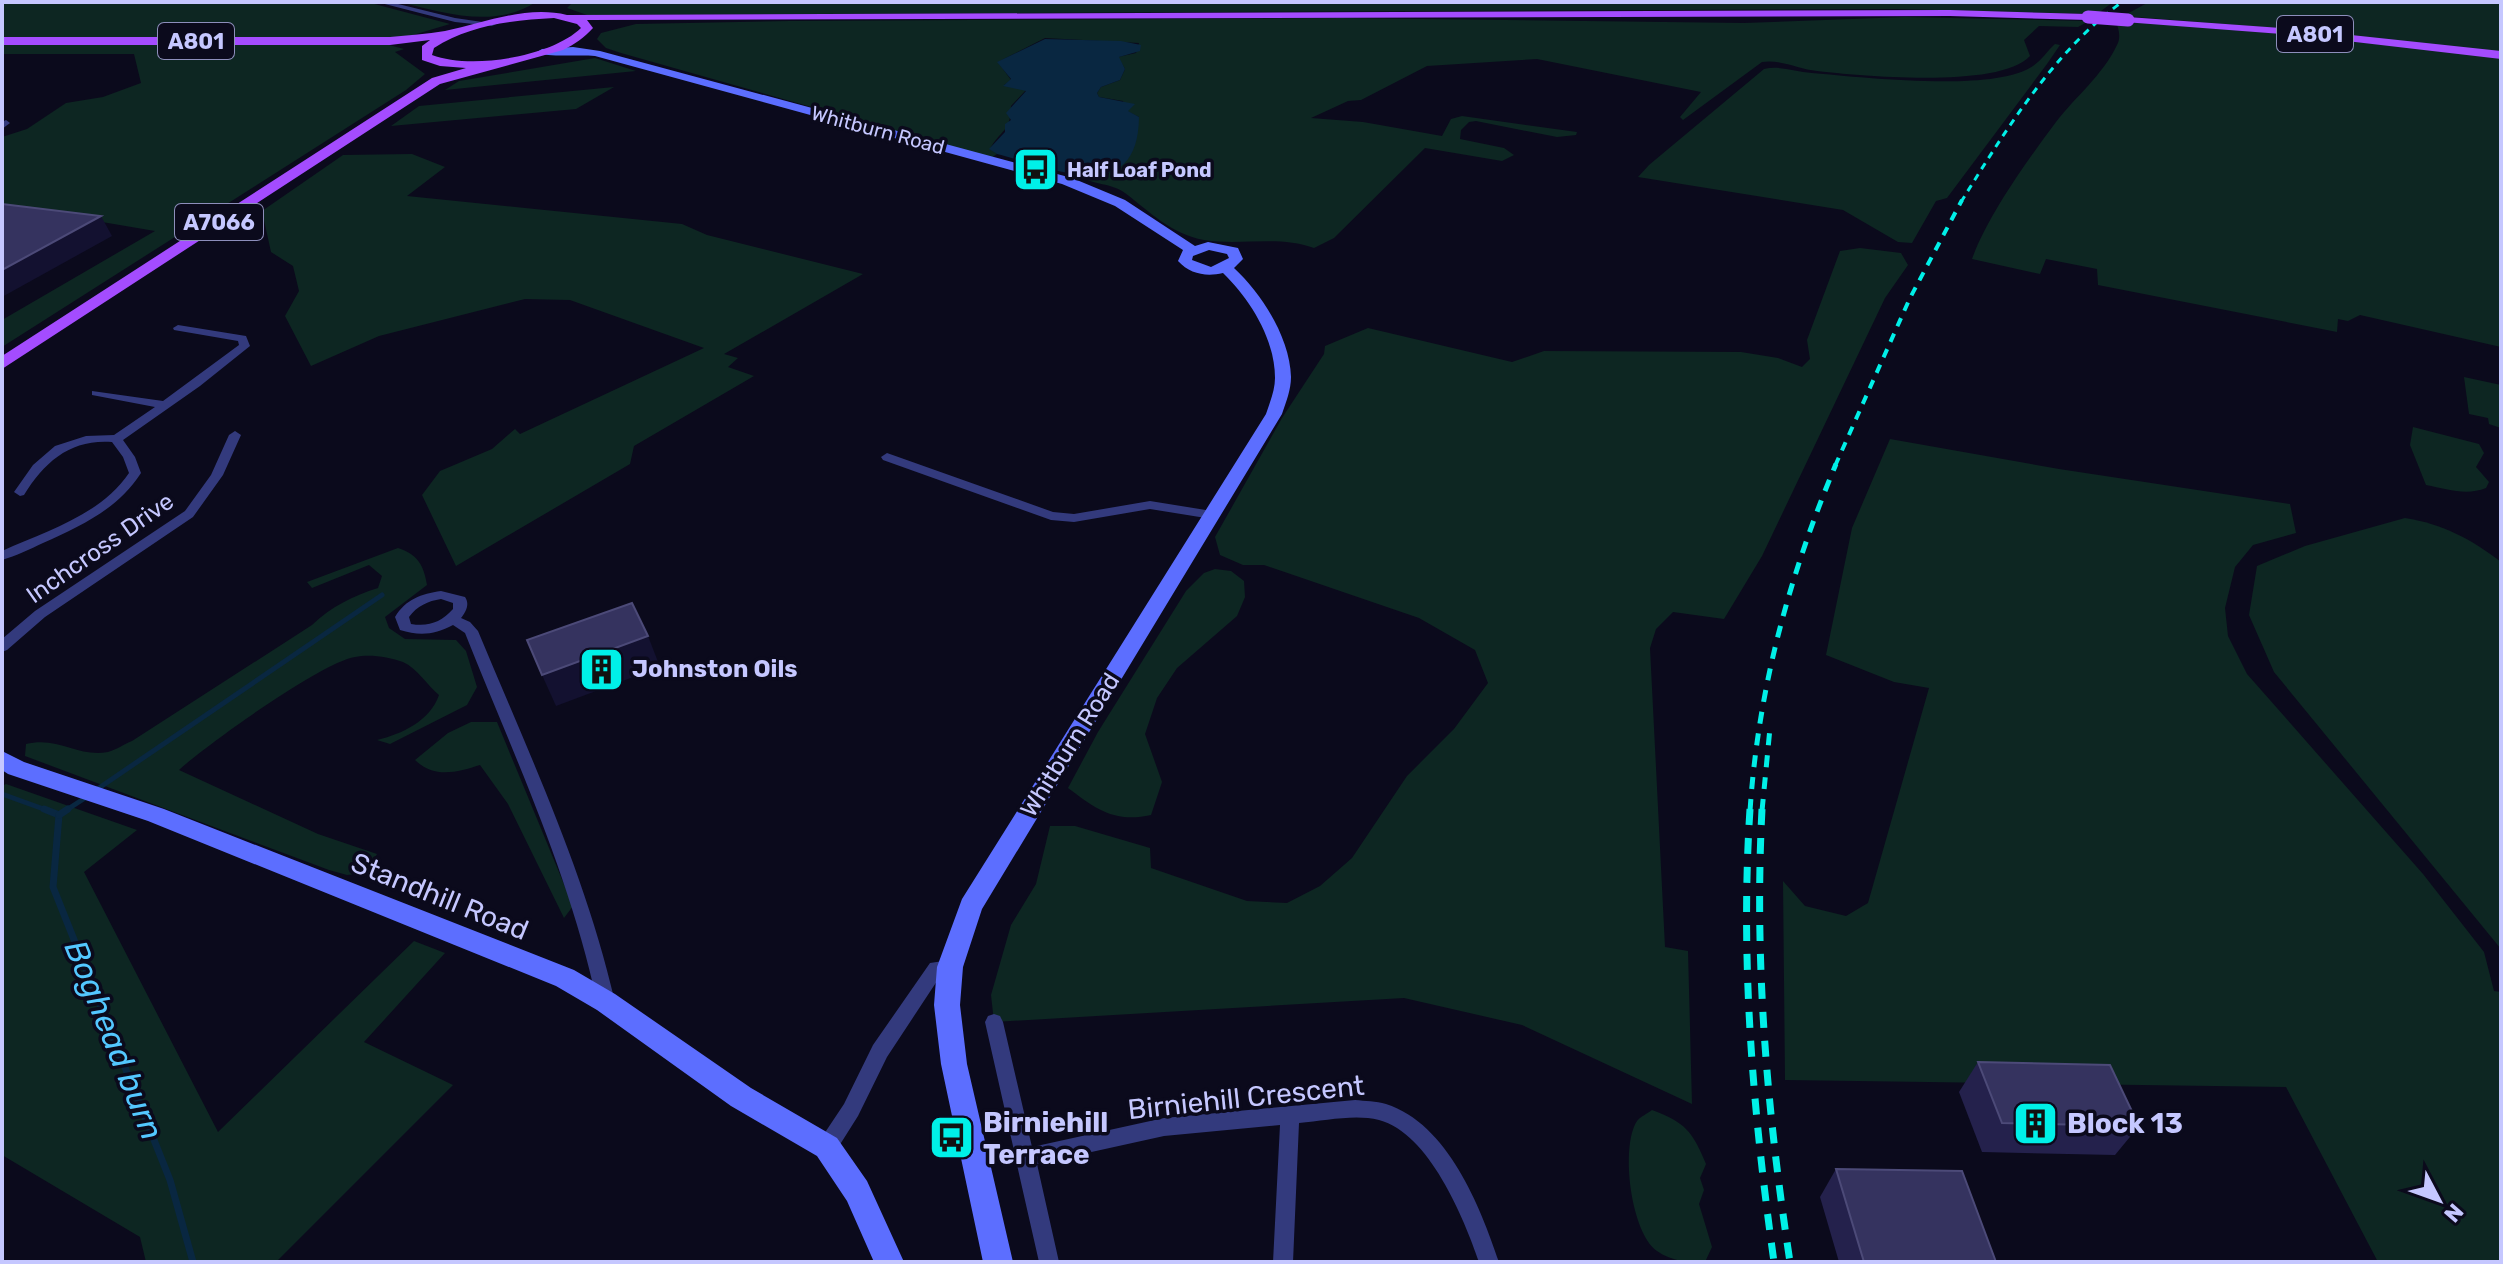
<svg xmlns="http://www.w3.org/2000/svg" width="2503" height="1264" viewBox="0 0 2503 1264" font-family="Rubik,sans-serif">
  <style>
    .green { fill: #0d2622 }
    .water { fill: #092741 }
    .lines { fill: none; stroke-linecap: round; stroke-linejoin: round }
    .stream-far1 { stroke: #092741; stroke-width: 5 }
    .stream { stroke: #092741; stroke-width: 7 }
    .street { fill: #333a7d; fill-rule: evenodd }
    .secondary { fill: #5c6eff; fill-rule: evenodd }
    .primary { fill: #a44cff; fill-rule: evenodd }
    .rail-far3 { stroke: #00f0e8; stroke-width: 3; stroke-dasharray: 7 6; stroke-linecap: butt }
    .rail-far2 { stroke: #00f0e8; stroke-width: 4; stroke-dasharray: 9 8; stroke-linecap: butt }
    .rail-far1 { stroke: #00f0e8; stroke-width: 5; stroke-dasharray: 12 10; stroke-linecap: butt }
    .rail { stroke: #00f0e8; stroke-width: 7; stroke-dasharray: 16 13; stroke-linecap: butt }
    .primary-bridge { stroke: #a44cff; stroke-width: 13 }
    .wall { fill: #24214c }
    .shaded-wall { fill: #131130 }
    .building { fill: #35335f; stroke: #4c4a78; stroke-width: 2 }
    .labels { text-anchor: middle; stroke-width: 7; stroke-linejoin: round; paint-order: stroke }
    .far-street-label { font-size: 20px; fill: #c5c7ff; stroke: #0b0a1c }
    .far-poi-label { font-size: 20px; font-weight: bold; fill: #c5c7ff; stroke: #0b0a1c; text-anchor: start }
    .shield { fill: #0b0a1c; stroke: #8d8ebb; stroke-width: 2 }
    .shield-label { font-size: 22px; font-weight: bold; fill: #c5c7ff }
    .street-label { font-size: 24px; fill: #c5c7ff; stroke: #0b0a1c }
    .poi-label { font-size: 24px; font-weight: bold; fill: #c5c7ff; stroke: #0b0a1c; text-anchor: start }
    .near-street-label { font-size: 28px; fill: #c5c7ff; stroke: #0b0a1c }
    .near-poi-label { font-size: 28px; font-weight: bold; fill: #c5c7ff; stroke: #0b0a1c; text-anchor: start }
    .near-water-label { font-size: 32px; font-style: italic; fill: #53c7ff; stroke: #0b0a1c }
  </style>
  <rect width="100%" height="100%" fill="#0b0a1c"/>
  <!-- green -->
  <g class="green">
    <polygon points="2,2 367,2 450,24 403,38 2,38"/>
    <path d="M400 2H536C495 29 443 13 400 2Z"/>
    <polygon points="573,2 2113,2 2097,14 1896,9 587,15 567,8"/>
    <polygon points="2149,2 2501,2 2501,52 2300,30 2123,16"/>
    <path d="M1905 17 2089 21 2078 27 2039 26 2024 40 2030 56C2000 89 1861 76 1817 71 1799 69 1780 59 1762 62L1683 120 1680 117 1701 92 1537 59 1427 66 1361 100 1348 101 1311 118 1363 122 1442 136 1451 119 1462 116 1577 132 1576 135 1557 137 1476 121 1469 122 1461 130 1460 139 1504 148 1514 155 1502 161 1425 148 1334 238 1314 248C1278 235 1241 246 1204 240 1171 234 1150 212 1125 193 1112 183 1093 185 1079 176L1108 175 1139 117 1127 111 1123 101 1099 97 1097 93 1101 87 1120 80 1125 69 1118 57 1136 53 1139 43 1045 38 998 62 1011 80 1004 85 1026 90 1011 106C1011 132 1000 130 990 149L997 154 991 158 621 53 606 48 597 39 601 33 636 24 790 21 1341 18 1744 23Z"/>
    <path d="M2121 21 2263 32 2501 57V347L2360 315 2348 321 2338 319 2337 332 2098 285 2097 269 2046 259 2040 274 1972 259C1988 215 2027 161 2056 122 2076 96 2102 76 2117 45 2121 38 2119 29 2116 22Z"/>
    <polygon points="2,43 389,45 404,49 395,52 425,74 406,90 2,347 2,320 155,231 2,205 2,137 27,129 66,103 103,97 141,83 134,54 2,54"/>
    <path d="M2055 44 2060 45 2047 64 1947 198 1936 201 1912 243 1898 242 1843 210 1638 177 1649 165 1764 69C1780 65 1795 72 1812 73 1860 77 1995 93 2033 66 2042 60 2047 51 2055 44Z"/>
    <polygon points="595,58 636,71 445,90 459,81"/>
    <polygon points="614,87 576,109 391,126 419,106"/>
    <polygon points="412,154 445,167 407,196 682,224 707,235 863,274 724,354 738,358 728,367 754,376 634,446 630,464 456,566 422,495 440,471 492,449 515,429 520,434 704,348 570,300 525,299 379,336 311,366 285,316 299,291 293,266 271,252 262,211 343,155"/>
    <polygon points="1860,248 1901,253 1908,265 1885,298 1762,556 1724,619 1673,612 1656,629 1650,648 1665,947 1688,951 1692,1104 1522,1025 1404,998 994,1022 991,995 1011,925 1036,884 1050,826 1075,826 1150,848 1151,868 1247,901 1287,903 1320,886 1352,858 1407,776 1454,729 1488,683 1475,650 1419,618 1264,565 1243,565 1220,555 1215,537 1282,418 1324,354 1325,346 1368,328 1512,362 1544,351 1741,352 1778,358 1802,367 1810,359 1807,340 1840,251"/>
    <polygon points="2464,377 2501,385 2501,428 2489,424 2488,418 2469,414"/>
    <path d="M2413 427 2479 444 2484 453 2476 467 2489 482 2486 488C2466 496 2447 489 2426 485L2410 445Z"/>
    <polygon points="1890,439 2059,469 2290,504 2296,533 2253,545 2235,567 2225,608 2228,636 2247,674 2423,874 2484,952 2494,991 2501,992 2501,1262 2378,1262 2286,1087 1785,1080 1783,881 1805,906 1846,916 1868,903 1929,688 1894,682 1826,655 1852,528"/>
    <path d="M2405 518C2443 524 2471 539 2501 562V949L2274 672 2249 615 2257 566 2305 546Z"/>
    <path d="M398 548C417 554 424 565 427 585L385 617 389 628 405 639 456 640 466 651 477 687 467 705 390 744 377 740C402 734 430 721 439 695 428 686 417 668 403 662 389 657 370 654 355 657 322 662 206 745 179 770L318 834 377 854 365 873 347 875 329 870 25 756 26 744C59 736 79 758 108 752 116 750 124 744 132 741L312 625C332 606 353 596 378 588L382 576 369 565 312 588 307 582Z"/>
    <path d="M1215 569 1231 571 1244 581 1245 597 1237 616 1177 668 1157 698 1145 734 1162 782 1151 815C1114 823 1096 809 1068 788L1098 732 1186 591 1204 573Z"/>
    <path d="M471 722H497L573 906 564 918 508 804 480 765C458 772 434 779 415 760L448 733Z"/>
    <polygon points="6,784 137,830 84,872 218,1132 414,941 445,953 364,1042 453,1085 276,1262 146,1262 140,1237 2,1155 2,786"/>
    <path d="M1652 1110C1685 1122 1693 1132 1706 1164L1700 1178 1704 1190 1699 1204 1712 1247 1705 1262C1687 1262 1673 1262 1657 1251 1631 1233 1620 1147 1637 1121 1640 1117 1648 1113 1652 1110Z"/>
  </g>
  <!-- water -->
  <path class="water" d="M1045 39 1121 41 1141 45 1140 51 1119 57 1125 69 1120 80 1101 87 1097 93 1099 97 1135 104 1128 111 1139 117C1138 209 1052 168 997 154L989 149 1005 132V124L1011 120 1006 113 1026 91 1003 86 1011 79 997 62Z"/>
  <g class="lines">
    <!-- stream-far1 -->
    <g class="stream-far1">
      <polyline points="96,790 382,595"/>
      <polyline points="2,794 49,811"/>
      <polyline points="65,811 88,796"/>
    </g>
    <!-- stream -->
    <g class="stream">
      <polyline points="44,809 59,815"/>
      <polyline points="59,815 53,887 170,1180 193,1262"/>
      <polyline points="59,815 68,809"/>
    </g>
    <!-- street -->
    <g class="street">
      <polygon points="377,2 390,2 455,18 496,24 492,26 455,22"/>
      <polygon points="6,120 10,123 2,129 2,122"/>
      <path d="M178 325 246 336 250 346 200 386 123 440 135 457 141 473C118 509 81 526 43 543 30 549 16 556 2 560V551C46 531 101 515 129 473L123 457 112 442C71 439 45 461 24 495L20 496 14 492 33 465 55 446 86 436 114 435 155 407 92 395V391L163 401 239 345 238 341 174 330 173 328Z"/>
      <polygon points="235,431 241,435 223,475 193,517 45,617 7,650 2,652 2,639 35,611 185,511 211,475 229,435"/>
      <polygon points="887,453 1053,512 1074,514 1150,501 1212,511 1218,515 1212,519 1150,509 1074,522 1051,520 883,460 881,457"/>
      <path d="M441 591 465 597C470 604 466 612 461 618L470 622 478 631C529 754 585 872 615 1002L612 1008 606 1010 600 1008 597 1002C569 872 514 756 465 633L453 625C435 635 419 636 400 630L395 617C406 599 421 594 441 591ZM441 599 453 603V609C441 622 429 627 411 624L409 617C417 606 428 601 441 599Z"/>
      <polygon points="950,960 956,962 959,967 956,972 941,975 887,1057 858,1116 834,1154 827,1156 820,1154 817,1147 820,1140 844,1104 873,1045 930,963"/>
      <path d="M994 1014 1000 1016 1003 1022 1032 1147 1164 1118 1355 1100C1365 1101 1376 1101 1386 1104 1448 1124 1480 1206 1499 1262H1479C1464 1218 1429 1133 1379 1120 1354 1114 1325 1121 1299 1123L1293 1262H1273L1280 1125 1164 1136 1037 1164 1059 1262H1039L1017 1165 1013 1158 1015 1155 985 1022 988 1016Z"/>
    </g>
    <!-- secondary -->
    <g class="secondary">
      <path d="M573 47 600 51 1072 178 1125 200 1195 246 1208 242 1238 248 1243 259 1234 268C1262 294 1290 338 1291 377 1291 390 1286 402 1282 414L982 909 963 967 960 1005 967 1064 1013 1262H983L941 1064 934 1005 937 967 962 899 1266 414C1270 402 1275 390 1275 378 1275 339 1250 299 1223 273 1206 277 1190 274 1178 261L1183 250 1115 206 1062 184 595 56C580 54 547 58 537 52L542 49ZM1209 250 1227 254 1229 258 1211 267 1192 260 1193 256Z"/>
      <polygon points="2,751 24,762 164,809 574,970 615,994 751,1088 837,1138 867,1181 904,1262 874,1262 847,1201 817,1156 731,1106 597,1010 556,986 148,821 8,774 2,770"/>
    </g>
    <!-- primary -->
    <g class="primary">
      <path d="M1950 10 2088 14 2094 17 2088 20 1950 16 587 20 593 28C584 38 575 44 563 50L440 84 2 369V356L432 78 466 68 440 66 422 60V46L430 40 390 45H2V37H390C408 35 427 34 445 31 485 23 526 5 567 15ZM554 18 577 24 581 28C551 57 471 70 432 55L434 48C469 25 513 20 554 18Z"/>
      <polygon points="2128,17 2295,29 2501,51 2501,59 2295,35 2124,22 2122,20"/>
    </g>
    <!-- rail-far3 -->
    <path class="rail-far3" d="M1961 202C2005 131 2054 51 2122 2"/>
    <!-- rail-far2 -->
    <polyline class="rail-far2" points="1835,466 1910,298 1962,200"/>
    <!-- rail-far1 -->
    <g class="rail-far1">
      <path d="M1750 811C1758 690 1789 576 1836 464"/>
      <polyline points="1762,811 1770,728"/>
    </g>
    <!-- rail -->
    <g class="rail">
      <path d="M1750 809C1740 961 1753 1112 1774 1262"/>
      <path d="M1762 809C1754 961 1767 1112 1790 1262"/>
    </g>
    <!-- primary-bridge -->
    <polyline class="primary-bridge" points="2088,17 2128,20"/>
  </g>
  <!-- wall -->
  <g class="wall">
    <polygon points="1978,1062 2139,1126 2115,1155 1982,1152 1959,1092"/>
    <polygon points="1836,1169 1996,1262 1839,1262 1820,1197"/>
  </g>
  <!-- shaded-wall -->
  <g class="shaded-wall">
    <polygon points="101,216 112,236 2,297 2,270"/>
    <polygon points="648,636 660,667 556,706 542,675"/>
  </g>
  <!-- building -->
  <g class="building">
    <polygon points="2,204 101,216 2,270"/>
    <polygon points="632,603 648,636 542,675 527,640"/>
    <polygon points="1978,1062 2110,1065 2139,1126 2002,1123"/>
    <polygon points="1836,1169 1962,1171 1996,1262 1864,1262"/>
  </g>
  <!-- icons -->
  <defs>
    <symbol id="bus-square" viewBox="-11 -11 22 22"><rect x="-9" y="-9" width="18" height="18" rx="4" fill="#00f0e8" stroke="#0b0a1c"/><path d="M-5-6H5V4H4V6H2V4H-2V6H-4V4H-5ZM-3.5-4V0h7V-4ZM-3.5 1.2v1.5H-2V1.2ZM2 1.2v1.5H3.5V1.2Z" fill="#111"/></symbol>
    <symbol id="building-square" viewBox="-11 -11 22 22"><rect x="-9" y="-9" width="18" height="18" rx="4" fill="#00f0e8" stroke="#0b0a1c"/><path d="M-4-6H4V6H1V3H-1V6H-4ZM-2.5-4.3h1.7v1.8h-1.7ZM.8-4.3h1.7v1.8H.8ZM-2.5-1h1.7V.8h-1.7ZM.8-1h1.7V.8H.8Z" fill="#111"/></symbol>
  </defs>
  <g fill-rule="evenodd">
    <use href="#bus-square" x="1010" y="144" width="51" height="51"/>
    <use href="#building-square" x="576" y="644" width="51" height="51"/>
    <use href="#building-square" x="2010" y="1098" width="51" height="51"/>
    <use href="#bus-square" x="926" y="1112" width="51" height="51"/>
  </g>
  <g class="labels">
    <!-- far-street labels -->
    <g class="far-street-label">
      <text transform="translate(878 130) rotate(15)" y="7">Whitburn Road</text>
    </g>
    <!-- far-poi labels -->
    <g class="far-poi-label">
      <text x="1067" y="177">Half Loaf Pond</text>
    </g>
    <!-- shield labels -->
    <g class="shield">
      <rect x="2277" y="16" width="76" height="36" rx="6"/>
      <rect x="158" y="23" width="76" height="36" rx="6"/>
      <rect x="175" y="204" width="88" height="36" rx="6"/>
    </g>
    <g class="shield-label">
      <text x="2315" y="42">A801</text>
      <text x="196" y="49">A801</text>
      <text x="219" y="230">A7066</text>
    </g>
    <!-- street labels -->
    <g class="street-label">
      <text transform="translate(100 548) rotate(-35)" y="8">Inchcross Drive</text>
      <text transform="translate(1070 745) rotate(-58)" y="8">Whitburn Road</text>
    </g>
    <!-- poi labels -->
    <g class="poi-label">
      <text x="632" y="677">Johnston Oils</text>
    </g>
    <!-- near-street labels -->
    <g class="near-street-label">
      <text transform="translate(440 896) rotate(22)" y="10">Standhill Road</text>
      <text transform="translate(1246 1097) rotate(-6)" y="10">Birniehill Crescent</text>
    </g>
    <!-- near-poi labels -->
    <g class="near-poi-label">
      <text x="983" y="1132">Birniehill<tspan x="983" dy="32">Terrace</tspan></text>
      <text x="2067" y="1133">Block 13</text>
    </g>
    <!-- near-water labels -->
    <g class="near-water-label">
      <text transform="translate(114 1040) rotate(68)" y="11">Boghead burn</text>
    </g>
  </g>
  <!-- border -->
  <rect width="2503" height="1264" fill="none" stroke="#c5c7ff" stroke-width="8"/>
  <!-- north arrow -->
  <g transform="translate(2439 1200) rotate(131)" stroke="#0b0a1c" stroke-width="6" paint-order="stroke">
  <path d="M0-6L14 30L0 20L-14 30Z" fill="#c5c7ff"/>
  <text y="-12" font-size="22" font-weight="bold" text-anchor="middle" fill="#c5c7ff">N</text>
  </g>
</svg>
